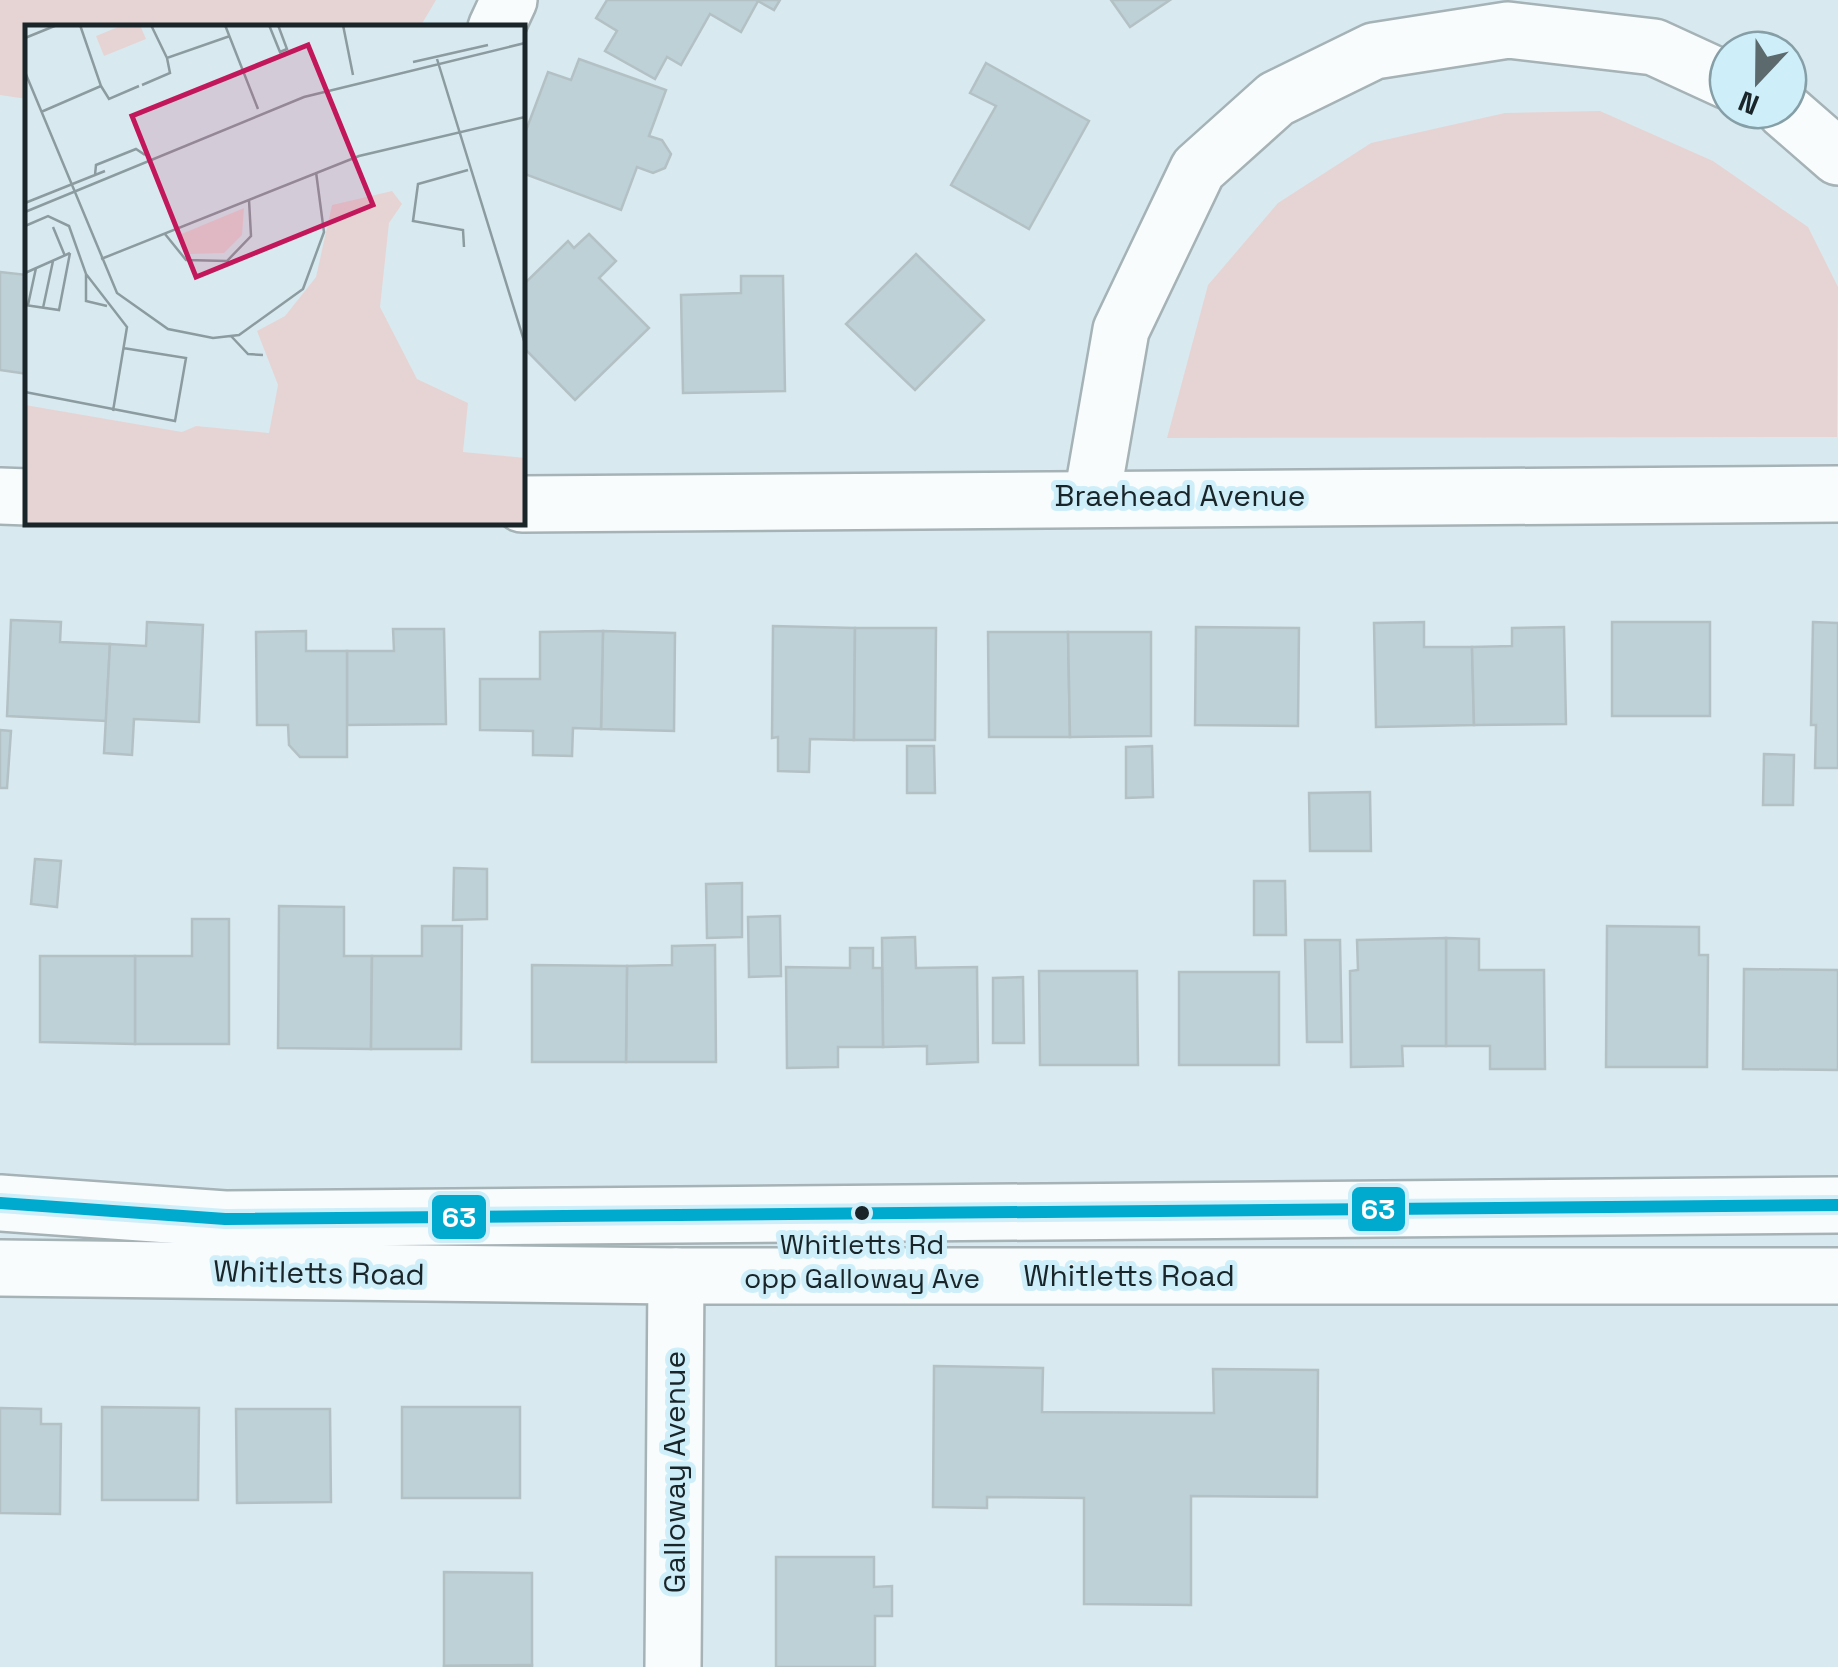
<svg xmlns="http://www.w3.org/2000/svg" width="1838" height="1667" viewBox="0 0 1838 1667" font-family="'Space Grotesk',sans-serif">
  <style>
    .green { fill: #e6d4d5 }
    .building { fill: #bdd1d6; stroke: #b3c1c5; stroke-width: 2.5 }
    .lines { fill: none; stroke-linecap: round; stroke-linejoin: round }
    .minor-casing { stroke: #a5b2b6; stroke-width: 60 }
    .primary-casing { stroke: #a5b2b6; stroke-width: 60 }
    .minor { stroke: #f9fcfd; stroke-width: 55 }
    .primary { stroke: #f9fcfd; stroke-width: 55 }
    .bus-1-casing { stroke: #ceeff9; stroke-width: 20 }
    .bus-1 { stroke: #00a9ce; stroke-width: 12 }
    .bus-dot { fill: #192529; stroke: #ceeff9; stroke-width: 4 }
    .labels { text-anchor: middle; stroke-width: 10; stroke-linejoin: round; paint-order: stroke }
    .bus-label { font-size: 28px; fill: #192529; stroke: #ceeff9 }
    .street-label { font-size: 30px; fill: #192529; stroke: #ceeff9 }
    .inset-road { fill: none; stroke: #8c9ba0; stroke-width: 2.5 }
    .view { fill: #c2185b; fill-opacity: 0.15; stroke: #c2185b; stroke-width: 5 }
    .inset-edge { fill: none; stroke: #192529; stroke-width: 5 }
    .line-badge { stroke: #ceeff9; stroke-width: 4 }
    .badge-label { font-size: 28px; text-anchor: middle; font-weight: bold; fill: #fff }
  </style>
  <rect width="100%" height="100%" fill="#d8eaef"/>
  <!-- green -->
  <g class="green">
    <polygon points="0,0 436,0 420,27 28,28 27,99 0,95"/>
    <polygon points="1600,111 1713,161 1808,227 1838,287 1837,437 1167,438 1208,285 1278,203 1371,143 1505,113"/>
  </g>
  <!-- building -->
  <g class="building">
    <polygon points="607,0 756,0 758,1 741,32 710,14 681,65 667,57 655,79 605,51 617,31 596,18"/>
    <polygon points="756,0 780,0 774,10"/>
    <polygon points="1111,0 1170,0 1130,27"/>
    <polygon points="579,59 666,90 649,136 662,140 671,154 665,168 653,173 637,167 621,210 522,173 522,141 548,72 571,80"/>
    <polygon points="986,63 1089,121 1029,229 951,185 996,106 970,93"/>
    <polygon points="589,234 616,261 599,278 649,328 575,400 522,346 522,286 568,241 574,248"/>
    <polygon points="916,254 984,320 915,390 846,324"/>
    <polygon points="0,272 28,275 28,374 0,370"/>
    <polygon points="741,276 783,276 785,391 683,393 681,295 741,293"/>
    <polygon points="11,620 61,622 60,642 110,644 106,721 7,716"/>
    <polygon points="147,622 203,625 199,722 134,719 132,755 104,753 110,644 146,646"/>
    <polygon points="1424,622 1424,647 1472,647 1474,725 1376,727 1374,623"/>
    <rect x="1612" y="622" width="98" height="94"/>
    <polygon points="1813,622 1838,623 1838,768 1815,768 1816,725 1811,725"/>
    <polygon points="773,626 855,628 854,740 810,739 809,772 778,771 778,737 772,738"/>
    <polygon points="1196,627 1299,628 1298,726 1195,725"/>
    <polygon points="1564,627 1566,724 1474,725 1472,647 1512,646 1512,628"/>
    <polygon points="855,628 936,628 935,740 854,740"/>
    <polygon points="393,629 444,629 446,724 347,725 347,651 394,651"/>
    <polygon points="306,631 306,651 347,651 347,757 300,757 289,745 288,725 257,725 256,632"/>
    <polygon points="603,631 675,633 674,731 601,729"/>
    <polygon points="603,631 601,729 573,728 572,756 533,755 533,731 480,730 480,679 540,679 540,632"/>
    <polygon points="988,632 1068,632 1070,737 989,737"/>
    <polygon points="1068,632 1151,632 1151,736 1070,737"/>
    <polygon points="0,730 11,731 7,788 0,788"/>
    <polygon points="907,746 934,746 935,793 907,793"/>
    <polygon points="1152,746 1153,797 1126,798 1126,747"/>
    <polygon points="1764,754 1794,755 1793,805 1763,805"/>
    <polygon points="1370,792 1371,851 1310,851 1309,793"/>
    <polygon points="35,859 61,861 57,907 31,904"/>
    <polygon points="454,868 487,869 487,919 453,920"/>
    <polygon points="1254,881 1285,881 1286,935 1254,935"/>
    <polygon points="742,883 742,937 707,938 706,884"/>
    <polygon points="279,906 344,907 344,956 372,956 371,1049 278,1048"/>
    <polygon points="780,916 781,976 749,977 748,917"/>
    <polygon points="192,919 229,919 229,1044 135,1044 135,956 192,956"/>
    <polygon points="422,926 462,926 461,1049 371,1049 372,956 422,956"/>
    <polygon points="1607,926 1699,927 1699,955 1708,955 1707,1067 1606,1067"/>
    <polygon points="915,937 916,968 977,967 978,1062 927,1064 927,1046 883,1047 882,938"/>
    <polygon points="1446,938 1479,939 1479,970 1544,970 1545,1069 1490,1069 1490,1046 1446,1046"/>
    <polygon points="1446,938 1446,1046 1402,1046 1403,1066 1351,1067 1350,971 1358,970 1357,940"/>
    <polygon points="1305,940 1340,940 1342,1042 1307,1042"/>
    <polygon points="715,945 716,1062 626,1062 627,966 672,965 672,946"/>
    <polygon points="850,948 873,948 873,968 882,968 883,1047 838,1047 838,1067 787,1068 786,967 850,968"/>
    <polygon points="40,956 135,956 135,1044 40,1042"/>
    <polygon points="532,965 627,966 626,1062 532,1062"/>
    <polygon points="1744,969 1838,970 1838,1070 1743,1069"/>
    <polygon points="1039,971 1137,971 1138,1065 1040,1065"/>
    <rect x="1179" y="972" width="100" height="93"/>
    <polygon points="1023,977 1024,1043 993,1043 993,978"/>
    <polygon points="934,1366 1043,1368 1042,1412 1214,1413 1213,1369 1318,1370 1317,1497 1191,1496 1191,1605 1084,1604 1084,1498 987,1497 987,1508 933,1507"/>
    <polygon points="102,1407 199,1408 198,1500 102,1500"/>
    <rect x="402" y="1407" width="118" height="91"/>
    <polygon points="0,1408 41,1409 41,1424 61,1424 60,1514 0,1513"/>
    <polygon points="236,1409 330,1409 331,1502 237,1503"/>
    <polygon points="776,1557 874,1557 874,1587 892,1586 892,1616 875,1616 875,1667 776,1667"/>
    <polygon points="444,1572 532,1573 532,1665 444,1666"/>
    <polygon points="532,1665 532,1667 444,1667 444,1666"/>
  </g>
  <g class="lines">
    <defs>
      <g id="minor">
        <polyline points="496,28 509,0"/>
        <polyline points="1784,110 1838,157"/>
        <polyline points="0,496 28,497"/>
        <polyline points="1092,497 1121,330 1198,169 1276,99 1374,51 1508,30 1654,47 1728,81"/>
        <polyline points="522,504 1838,494"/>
        <polyline points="673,1667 676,1276"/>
      </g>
      <g id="primary">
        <polyline points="0,1203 225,1219 1838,1205"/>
        <polyline points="0,1268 676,1276 1838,1276"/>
      </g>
    </defs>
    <!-- minor casing -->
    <use href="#minor" class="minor-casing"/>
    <!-- primary casing -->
    <use href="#primary" class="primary-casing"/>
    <!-- minor -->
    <use href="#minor" class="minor"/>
    <!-- primary -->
    <use href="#primary" class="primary"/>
    <defs>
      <polyline id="bus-1" points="0,1203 225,1219 1838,1205"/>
    </defs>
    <!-- bus-1 casing -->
    <use href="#bus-1" class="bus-1-casing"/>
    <!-- bus-1 -->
    <use href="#bus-1" class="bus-1"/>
  </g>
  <!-- markers -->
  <circle class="bus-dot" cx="862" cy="1213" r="9"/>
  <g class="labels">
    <!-- bus labels -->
    <g class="bus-label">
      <text x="862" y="1254">Whitletts Rd<tspan x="862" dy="34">opp Galloway Ave</tspan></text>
    </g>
    <!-- street labels -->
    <g class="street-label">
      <text x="1180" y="506">Braehead Avenue</text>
      <text transform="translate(319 1273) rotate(1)" y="10">Whitletts Road</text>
      <text x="1129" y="1286">Whitletts Road</text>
      <text transform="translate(675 1472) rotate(-90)" y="10">Galloway Avenue</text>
    </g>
  </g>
  <!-- overview -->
  <g transform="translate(25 25)">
    <rect width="500" height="500" fill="#d8eaef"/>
    <path d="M98 0H115L121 14 79 31 71 11ZM367 166 377 179 364 198 355 282 392 354 443 378 438 427 500 433V500H0V380L157 407 171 401 244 408 253 360 232 306 260 291 291 252 307 180ZM219 183 217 210 199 228 165 229 154 216V210Z" fill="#e6d4d5"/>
    <path class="inset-road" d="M126 0 142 33 205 11M200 0 233 84M244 0 255 27 262 24 253 0M318 0 328 50M0 13 32 0M412 34 500 319M388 37 463 20M0 47 92 268 143 304 188 313 214 310 278 264 299 207 291 147M117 60 145 48 142 33M76 61 84 74 114 61M16 87 76 61 55 0M70 150 71 140 111 124 120 130M0 178 80 146M0 187 279 72 500 18M0 201 23 191 44 201 61 249 102 302 88 386M28 202 40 231M140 209 161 235 202 236 226 211 224 175M439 222 438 205 388 196 393 159 443 145M76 234 334 131 500 92M0 248 45 228M61 249V276L82 281M0 280 34 285 45 228M3 280 11 243M18 283 28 236M206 311 223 329 238 330M0 367 150 396 161 333 98 323"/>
    <path class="view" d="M283 20 348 180 171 252 107 91Z"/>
    <rect width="500" height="500" class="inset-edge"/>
  </g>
  <g class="line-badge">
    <rect x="1350" y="1185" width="57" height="48" rx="10" fill="#00a9ce"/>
    <rect x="430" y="1193" width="58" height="48" rx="10" fill="#00a9ce"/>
  </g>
  <g class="badge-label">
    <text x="1378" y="1219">63</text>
    <text x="459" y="1227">63</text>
  </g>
  <!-- north arrow -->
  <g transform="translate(1758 80) rotate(202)"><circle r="48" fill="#ceeff9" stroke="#869ea6" stroke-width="2.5"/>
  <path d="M0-8L18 38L0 25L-18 38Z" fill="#5c6a6e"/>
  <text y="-15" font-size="28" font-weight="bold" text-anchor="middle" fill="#192529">N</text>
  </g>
</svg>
